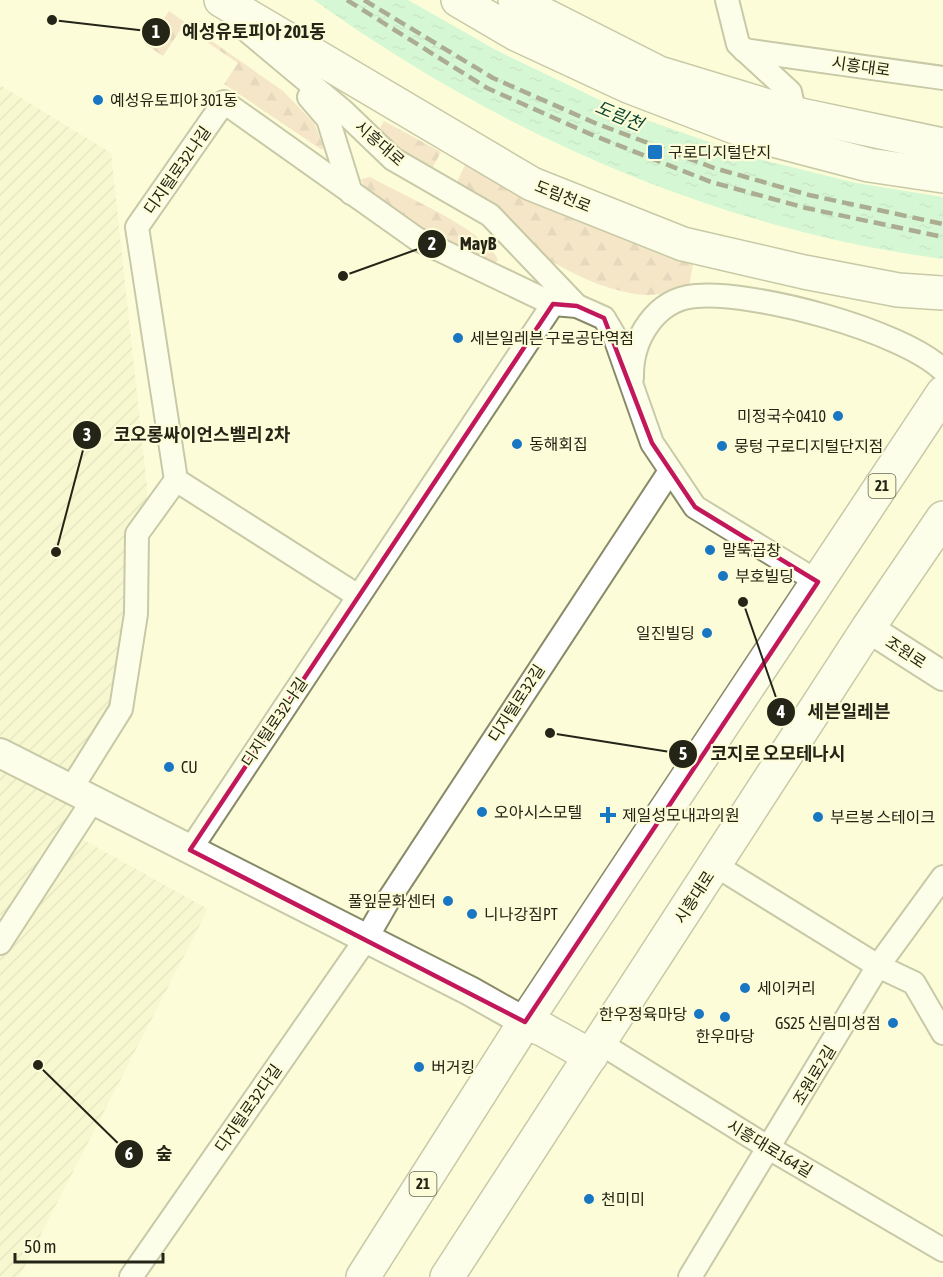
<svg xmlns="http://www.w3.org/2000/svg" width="943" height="1277" viewBox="0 0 943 1277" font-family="'Asap Condensed','Noto Sans KR',sans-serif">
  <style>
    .industrial { fill: url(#industrial-furrows) }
    .forest { fill: url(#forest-firs) }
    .water { fill: url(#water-ripples) }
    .pier { fill: #fcfdd8 }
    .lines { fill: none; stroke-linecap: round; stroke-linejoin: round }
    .minor-casing { stroke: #898a68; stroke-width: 26 }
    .tertiary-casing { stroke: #898a68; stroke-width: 32 }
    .secondary-casing { stroke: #898a68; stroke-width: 36 }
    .primary-casing { stroke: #898a68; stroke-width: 36 }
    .minor { stroke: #fff; stroke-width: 22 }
    .tertiary { stroke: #fff; stroke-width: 28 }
    .secondary { stroke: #fff; stroke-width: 33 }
    .primary { stroke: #fff; stroke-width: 33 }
    .rail { stroke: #494938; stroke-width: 4.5; stroke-dasharray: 12 6; stroke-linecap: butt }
    .marked { fill: none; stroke: #c2185b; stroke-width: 4.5; stroke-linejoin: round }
    .poi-dot { fill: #1876c3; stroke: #fcfdd8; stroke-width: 2 }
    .labels { text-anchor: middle; stroke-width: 4.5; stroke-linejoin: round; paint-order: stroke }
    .shield { fill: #fcfdd8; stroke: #656551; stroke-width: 1.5 }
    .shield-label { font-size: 15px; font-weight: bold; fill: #242417 }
    .street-label { font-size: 16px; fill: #242417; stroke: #fcfdd8 }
    .poi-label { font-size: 16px; fill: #242417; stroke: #fcfdd8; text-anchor: start }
    .water-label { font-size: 18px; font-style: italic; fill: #0e4834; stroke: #fcfdd8 }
    .leader { fill: none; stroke: #242417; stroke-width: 2 }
    .callout-dot { fill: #242417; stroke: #fcfdd8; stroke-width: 2 }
    .mark-label { font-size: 18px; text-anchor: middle; font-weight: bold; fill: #fff }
    .callout-label { font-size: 18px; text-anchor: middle; font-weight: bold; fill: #242417; stroke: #fcfdd8; stroke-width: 4.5; stroke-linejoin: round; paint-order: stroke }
  </style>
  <defs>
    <pattern id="industrial-furrows" width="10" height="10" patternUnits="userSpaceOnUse" patternTransform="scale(1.5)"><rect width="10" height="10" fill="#f1f2c6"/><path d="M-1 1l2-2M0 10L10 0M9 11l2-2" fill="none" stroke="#cecfa9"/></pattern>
    <pattern id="forest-firs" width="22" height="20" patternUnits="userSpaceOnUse" patternTransform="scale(1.5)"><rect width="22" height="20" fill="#efc9b3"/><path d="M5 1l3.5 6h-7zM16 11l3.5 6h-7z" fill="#cdac99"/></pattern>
    <pattern id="water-ripples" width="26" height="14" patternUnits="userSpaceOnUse" patternTransform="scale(1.5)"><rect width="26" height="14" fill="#a7efce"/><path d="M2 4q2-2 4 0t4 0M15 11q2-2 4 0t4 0" fill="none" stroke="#90cdb0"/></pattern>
  </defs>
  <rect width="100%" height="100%" fill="#fcfdd8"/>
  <!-- industrial -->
  <polygon class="industrial" points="0,85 111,153 147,487 144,616 124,725 62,828 208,909 19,1277 0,1277"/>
  <!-- forest -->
  <g class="forest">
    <polygon points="169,11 283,91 314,123 324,148 322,150 224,84 238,63 183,26 163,56 146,45"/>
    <polygon points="384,121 441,152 427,178 380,128"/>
    <path d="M465 165C537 205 615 236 694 259L689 286C672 292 654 297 635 294 567 283 508 231 452 193Z"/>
    <path d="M370 177C400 194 486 230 498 260L494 264 421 231 364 187 361 179Z"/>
  </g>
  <!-- water -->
  <path class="water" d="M314 0H408L504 54 629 114 755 158 856 183 943 197V259C716 229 499 133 314 0Z"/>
  <!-- pier -->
  <polygon class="pier" points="409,0 414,0 505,51 630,111 756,155 856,180 943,195 915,192 865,183 811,171 736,150 633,112 494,49"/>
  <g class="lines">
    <defs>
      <g id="minor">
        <polyline points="727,0 738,44 790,92 795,114"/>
        <polyline points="239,24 343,111 393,159 490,215 577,306"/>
        <polyline points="744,50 943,78"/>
        <polyline points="309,97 328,119 351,193"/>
        <path d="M632 378C631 340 655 299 696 296 754 291 901 330 943 370"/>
        <polyline points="358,596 176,480 137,227 224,102 417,239 553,304 577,306 604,318 614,335 652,443 695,507 818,582"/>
        <polyline points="71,789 121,709 136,614 137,534 176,480"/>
        <polyline points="190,850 553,304"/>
        <polyline points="715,865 878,966 914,983 943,1033"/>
        <polyline points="0,943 93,800"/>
        <polyline points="600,1043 769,1148 943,1250"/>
        <polyline points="131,1277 366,939 389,899 670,471"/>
        <polyline points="690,1277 878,966 943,877"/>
      </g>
      <g id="tertiary">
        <polyline points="868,628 943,676"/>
        <polyline points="0,753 470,991 525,1022"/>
      </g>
      <polyline id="secondary" points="525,1022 544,1030 591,1056"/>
      <g id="primary">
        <polyline points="221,0 532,184 683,244 804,272 898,290 943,293"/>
        <polyline points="458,0 516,34 628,86 758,136 869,165 943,176"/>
        <polyline points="515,0 659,73 791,113 943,145"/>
        <polyline points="363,1277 525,1022 943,393"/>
        <polyline points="447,1277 868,628 943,518"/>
      </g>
    </defs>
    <!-- minor casing -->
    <use href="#minor" class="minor-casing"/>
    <!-- tertiary casing -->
    <use href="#tertiary" class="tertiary-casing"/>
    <!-- secondary casing -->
    <use href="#secondary" class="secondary-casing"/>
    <!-- primary casing -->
    <use href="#primary" class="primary-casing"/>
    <!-- minor -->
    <use href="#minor" class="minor"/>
    <!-- tertiary -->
    <use href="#tertiary" class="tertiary"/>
    <!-- secondary -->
    <use href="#secondary" class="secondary"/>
    <!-- primary -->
    <use href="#primary" class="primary"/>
    <!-- rail -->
    <g class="rail">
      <polyline points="347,0 487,88 590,134 711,182 806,208 943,237"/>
      <polyline points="364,0 493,78 595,123 714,168 809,195 943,224"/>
    </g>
  </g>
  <!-- marked area -->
  <path d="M0 0H943V1277H0ZM553 304 577 306 604 318 652 443 695 507 818 582 525 1022 190 850Z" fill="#fcfdd8" fill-opacity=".55" fill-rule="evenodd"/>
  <path class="marked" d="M553 304 577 306 604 318 652 443 695 507 818 582 525 1022 190 850Z"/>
  <!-- markers -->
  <g class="poi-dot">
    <circle cx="98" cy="100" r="6"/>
    <rect x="647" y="144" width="16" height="16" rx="3"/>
    <circle cx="458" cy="338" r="6"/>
    <circle cx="838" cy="416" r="6"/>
    <circle cx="517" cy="444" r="6"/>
    <circle cx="722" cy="446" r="6"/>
    <circle cx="710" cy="550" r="6"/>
    <circle cx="723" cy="576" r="6"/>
    <circle cx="707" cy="633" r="6"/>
    <circle cx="169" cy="767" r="6"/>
    <circle cx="482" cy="812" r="6"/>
    <path d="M605 806h6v6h6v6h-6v6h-6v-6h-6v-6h6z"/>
    <circle cx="818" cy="817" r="6"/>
    <circle cx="448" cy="901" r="6"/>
    <circle cx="472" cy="914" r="6"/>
    <circle cx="745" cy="988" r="6"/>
    <circle cx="699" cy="1014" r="6"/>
    <circle cx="725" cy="1017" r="6"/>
    <circle cx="893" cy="1023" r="6"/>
    <circle cx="419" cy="1067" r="6"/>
    <circle cx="589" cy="1199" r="6"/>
  </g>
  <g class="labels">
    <!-- shield labels -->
    <g class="shield">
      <rect x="868.5" y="474" width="27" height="24" rx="4.5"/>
      <rect x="409.5" y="1172" width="27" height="24" rx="4.5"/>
    </g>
    <g class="shield-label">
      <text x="882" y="491">21</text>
      <text x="423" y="1189">21</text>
    </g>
    <!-- street labels -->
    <g class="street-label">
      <text transform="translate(861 66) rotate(8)" y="6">시흥대로</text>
      <text transform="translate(380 143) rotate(41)" y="6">시흥대로</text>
      <text transform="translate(177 170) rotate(-55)" y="6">디지털로32나길</text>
      <text transform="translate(563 196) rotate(22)" y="6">도림천로</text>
      <text transform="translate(906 652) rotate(33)" y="6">조원로</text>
      <text transform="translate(516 703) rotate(-57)" y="6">디지털로32길</text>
      <text transform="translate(274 722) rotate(-56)" y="6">디지털로32나길</text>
      <text transform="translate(694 897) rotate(-57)" y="6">시흥대로</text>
      <text transform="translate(814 1075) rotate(-59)" y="6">조원로2길</text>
      <text transform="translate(248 1108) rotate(-55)" y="6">디지털로32다길</text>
      <text transform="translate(770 1148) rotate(31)" y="6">시흥대로164길</text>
    </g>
    <!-- poi labels -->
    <g class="poi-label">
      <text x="110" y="106">예성유토피아 301동</text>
      <text x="668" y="158">구로디지털단지</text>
      <text x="470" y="344">세븐일레븐 구로공단역점</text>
      <text x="826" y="422" text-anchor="end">미정국수0410</text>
      <text x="529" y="450">동해회집</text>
      <text x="734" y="452">뭉텅 구로디지털단지점</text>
      <text x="722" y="556">말뚝곱창</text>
      <text x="735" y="582">부호빌딩</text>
      <text x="695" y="639" text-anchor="end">일진빌딩</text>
      <text x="181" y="773">CU</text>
      <text x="494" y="818">오아시스모텔</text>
      <text x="622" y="821">제일성모내과의원</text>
      <text x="830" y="823">부르봉 스테이크</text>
      <text x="436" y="907" text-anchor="end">풀잎문화센터</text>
      <text x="484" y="920">니나강짐PT</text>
      <text x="757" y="994">세이커리</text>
      <text x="687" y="1020" text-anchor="end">한우정육마당</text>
      <text x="881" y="1029" text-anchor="end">GS25 신림미성점</text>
      <text x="725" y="1042" text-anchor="middle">한우마당</text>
      <text x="431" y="1073">버거킹</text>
      <text x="601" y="1205">천미미</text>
    </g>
    <!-- water labels -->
    <g class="water-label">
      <text transform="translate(619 116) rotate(23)" y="6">도림천</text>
    </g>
  </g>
  <!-- callouts -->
  <path class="leader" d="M52 20L156 32M343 276L432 244M56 552L87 435M743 602L781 712M550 733L683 754M38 1065L129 1154"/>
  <g class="callout-dot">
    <circle cx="52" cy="20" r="6"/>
    <circle cx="343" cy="276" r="6"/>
    <circle cx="56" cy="552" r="6"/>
    <circle cx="743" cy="602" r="6"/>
    <circle cx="550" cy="733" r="6"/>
    <circle cx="38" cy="1065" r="6"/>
    <circle cx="156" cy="32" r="15"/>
    <circle cx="432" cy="244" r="15"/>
    <circle cx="87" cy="435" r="15"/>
    <circle cx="781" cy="712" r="15"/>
    <circle cx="683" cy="754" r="15"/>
    <circle cx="129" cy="1154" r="15"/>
  </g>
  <g class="mark-label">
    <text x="156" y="38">1</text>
    <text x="432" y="250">2</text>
    <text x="87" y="441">3</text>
    <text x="781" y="718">4</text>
    <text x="683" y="760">5</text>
    <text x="129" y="1160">6</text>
  </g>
  <g class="callout-label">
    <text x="254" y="38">예성유토피아 201동</text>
    <text x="478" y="250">MayB</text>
    <text x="202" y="441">코오롱싸이언스벨리 2차</text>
    <text x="849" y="718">세븐일레븐</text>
    <text x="778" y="760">코지로 오모테나시</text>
    <text x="164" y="1160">숲</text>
  </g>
  <!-- scale -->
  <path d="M15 1253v9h148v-9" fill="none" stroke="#242417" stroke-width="3"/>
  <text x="24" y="1253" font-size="18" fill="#242417" stroke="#fcfdd8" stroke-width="4.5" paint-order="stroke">50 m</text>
</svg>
